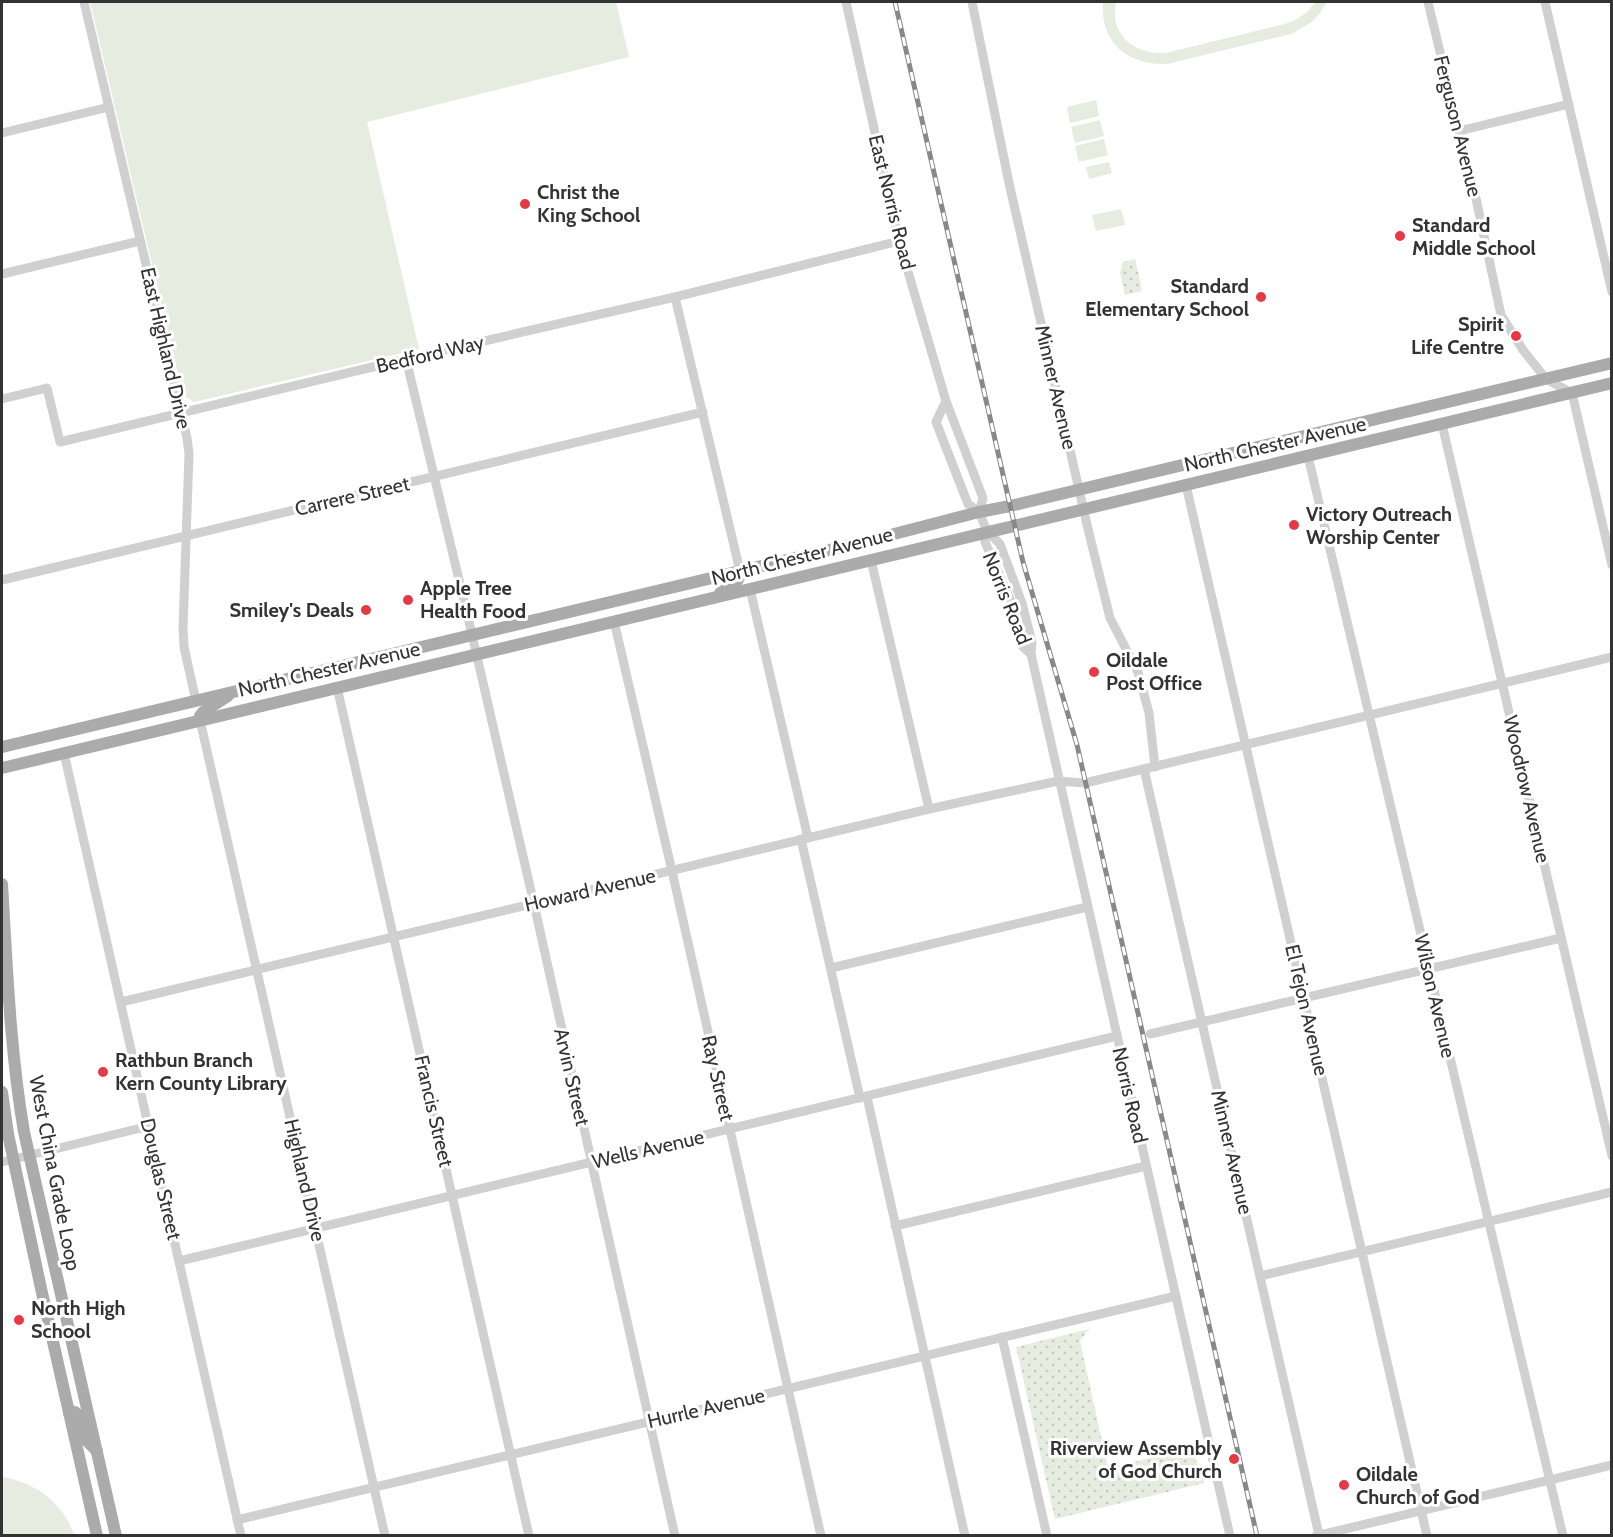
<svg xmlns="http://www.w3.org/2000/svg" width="1613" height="1537" viewBox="0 0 1613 1537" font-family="Cabin,sans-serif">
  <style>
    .grass { fill: #e6ecdf }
    .park { fill: url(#park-dots) }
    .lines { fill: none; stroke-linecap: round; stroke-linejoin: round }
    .minor { stroke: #d0d0d0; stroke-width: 9 }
    .major { stroke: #ababab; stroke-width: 12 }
    .rail-casing { stroke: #888; stroke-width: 5 }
    .rail { stroke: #fff; stroke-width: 3; stroke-dasharray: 9; stroke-linecap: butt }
    .poi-dot { fill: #e63946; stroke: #fff; stroke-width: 2 }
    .labels { text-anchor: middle; stroke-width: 6; stroke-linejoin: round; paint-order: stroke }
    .street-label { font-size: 20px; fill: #333; stroke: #fff }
    .poi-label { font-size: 20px; font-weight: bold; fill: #333; stroke: #fff; text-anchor: start }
  </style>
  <defs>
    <pattern id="park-dots" width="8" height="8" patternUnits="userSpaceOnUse" patternTransform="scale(1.5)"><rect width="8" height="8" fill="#e6ecdf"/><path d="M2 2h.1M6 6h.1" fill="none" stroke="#c6cbc0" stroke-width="1.8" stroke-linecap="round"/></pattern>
  </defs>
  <rect width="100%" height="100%" fill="#fff"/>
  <!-- grass -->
  <g class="grass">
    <polygon points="90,2 616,2 629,57 367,122 419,349 194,402 183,395"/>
    <path d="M1103 2H1116C1109 35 1135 55 1166 53L1288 23C1300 18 1308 13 1315 2H1327L1320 13 1312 22 1291 34 1167 64C1128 65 1100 43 1103 2Z"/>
    <polygon points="1096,100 1099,116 1070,123 1067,107"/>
    <polygon points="1100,120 1104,136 1075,143 1071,127"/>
    <polygon points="1104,139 1108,155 1079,162 1075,146"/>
    <polygon points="1109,162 1112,173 1089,179 1086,167"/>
    <polygon points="1121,209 1125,225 1096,231 1092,215"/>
    <path d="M2 1477C35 1482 63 1503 74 1535H2Z"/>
  </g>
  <!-- park -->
  <g class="park">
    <polygon points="1135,259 1142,291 1125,295 1120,273 1123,262"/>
    <polygon points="1089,1329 1080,1341 1108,1468 1192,1448 1204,1483 1055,1519 1016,1347"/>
  </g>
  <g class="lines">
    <!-- minor -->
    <g class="minor">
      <polyline points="84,2 187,438 189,454 183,628 184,647 196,701"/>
      <polyline points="846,2 899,241 946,401 983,498 979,512"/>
      <polyline points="972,2 1009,183 1088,529 1110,618 1138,672 1149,713 1155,767"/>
      <polyline points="1428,2 1459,131 1472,180 1501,315 1523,350 1546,379 1572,393 1612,565"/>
      <polyline points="1545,2 1612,292"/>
      <polyline points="1459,131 1569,104"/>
      <polyline points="2,133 109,107"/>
      <polyline points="2,274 140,241"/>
      <polyline points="675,297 740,571"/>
      <polyline points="406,359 467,613 534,904 675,1536"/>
      <polyline points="2,399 47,388 60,442 406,359 675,297 899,241"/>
      <polyline points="946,401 936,422 968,504 979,512 987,531 1000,544 1022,603 1032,642 1031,654 1230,1536"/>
      <polyline points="1442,424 1612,1156"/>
      <polyline points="1308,456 1563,1536"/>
      <polyline points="1186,485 1427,1536"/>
      <polyline points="987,531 985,542 1013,606 1023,647 1031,654"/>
      <polyline points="871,560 929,809"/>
      <polyline points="2,580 703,412"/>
      <polyline points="750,589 808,838"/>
      <polyline points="614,621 672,871 821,1536"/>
      <polyline points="337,687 529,1536"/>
      <polyline points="200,720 385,1536"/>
      <polyline points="64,753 241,1536"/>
      <polyline points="1144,769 1319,1535"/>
      <polyline points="801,839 860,1098"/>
      <polyline points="831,968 1087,907"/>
      <polyline points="121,1002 929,809 1058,781 1085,783 1612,657"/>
      <polyline points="1150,1034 1561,938"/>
      <polyline points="867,1097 965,1536"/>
      <polyline points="2,1162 149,1126"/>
      <polyline points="895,1226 1146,1166"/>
      <polyline points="179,1261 1117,1036"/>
      <polyline points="1260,1276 1612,1192"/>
      <polyline points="1002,1337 1047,1536"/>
      <polyline points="237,1520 1176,1296"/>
      <polyline points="1316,1536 1612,1465"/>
    </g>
    <!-- major -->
    <g class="major">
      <path d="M720 593C729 587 741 583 740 571"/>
      <polyline points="200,720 200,716 203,712 228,696"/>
      <polyline points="2,747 867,541 979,512 1010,506 1612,363"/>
      <polyline points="2,768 1612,383"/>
      <path d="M2 884C7 967 10 1050 24 1132L116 1536"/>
      <polyline points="2,1092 8,1134 42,1293 97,1536"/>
      <polyline points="69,1413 75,1412 78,1415 84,1438 97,1451"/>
    </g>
    <defs>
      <polyline id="rail" points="895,2 1023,562 1077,745 1257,1536"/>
    </defs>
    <!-- rail casing -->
    <use href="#rail" class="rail-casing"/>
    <!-- rail -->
    <use href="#rail" class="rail"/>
  </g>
  <!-- markers -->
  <g class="poi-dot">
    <circle cx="525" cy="204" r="6"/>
    <circle cx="1400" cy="236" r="6"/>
    <circle cx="1261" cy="297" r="6"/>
    <circle cx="1516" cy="336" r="6"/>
    <circle cx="1294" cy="525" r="6"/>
    <circle cx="408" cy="600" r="6"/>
    <circle cx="366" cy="610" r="6"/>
    <circle cx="1094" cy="672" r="6"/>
    <circle cx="103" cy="1072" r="6"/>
    <circle cx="19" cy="1320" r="6"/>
    <circle cx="1234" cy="1459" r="6"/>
    <circle cx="1344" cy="1485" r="6"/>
  </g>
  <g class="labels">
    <!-- street labels -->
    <g class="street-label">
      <text transform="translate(1458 126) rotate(76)" y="7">Ferguson Avenue</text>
      <text transform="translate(892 202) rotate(76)" y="7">East Norris Road</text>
      <text transform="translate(166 348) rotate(77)" y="7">East Highland Drive</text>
      <text transform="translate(430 354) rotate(-13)" y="7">Bedford Way</text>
      <text transform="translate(1056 387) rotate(77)" y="7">Minner Avenue</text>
      <text transform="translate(1275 444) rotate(-13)" y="7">North Chester Avenue</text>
      <text transform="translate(352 496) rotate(-13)" y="7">Carrere Street</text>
      <text transform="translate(802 556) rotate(-14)" y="7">North Chester Avenue</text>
      <text transform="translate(1007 598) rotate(68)" y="7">Norris Road</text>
      <text transform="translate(329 669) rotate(-13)" y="7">North Chester Avenue</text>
      <text transform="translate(1527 789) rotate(77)" y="7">Woodrow Avenue</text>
      <text transform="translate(590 890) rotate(-13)" y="7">Howard Avenue</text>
      <text transform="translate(1435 996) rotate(77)" y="7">Wilson Avenue</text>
      <text transform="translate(1307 1010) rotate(77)" y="7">El Tejon Avenue</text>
      <text transform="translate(572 1077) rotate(77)" y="7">Arvin Street</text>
      <text transform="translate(718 1078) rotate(77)" y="7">Ray Street</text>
      <text transform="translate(1130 1095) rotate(77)" y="7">Norris Road</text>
      <text transform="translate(434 1111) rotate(77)" y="7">Francis Street</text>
      <text transform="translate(648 1149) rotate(-13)" y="7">Wells Avenue</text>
      <text transform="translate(1232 1152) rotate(77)" y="7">Minner Avenue</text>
      <text transform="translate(55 1173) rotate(79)" y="7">West China Grade Loop</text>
      <text transform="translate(161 1179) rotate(77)" y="7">Douglas Street</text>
      <text transform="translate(305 1180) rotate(77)" y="7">Highland Drive</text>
      <text transform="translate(706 1408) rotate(-13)" y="7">Hurrle Avenue</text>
    </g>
    <!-- poi labels -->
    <g class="poi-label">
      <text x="537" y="199">Christ the<tspan x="537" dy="23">King School</tspan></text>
      <text x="1412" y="232">Standard<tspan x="1412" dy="23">Middle School</tspan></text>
      <text x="1249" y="293" text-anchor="end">Standard<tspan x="1249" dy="23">Elementary School</tspan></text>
      <text x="1504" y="331" text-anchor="end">Spirit<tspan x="1504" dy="23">Life Centre</tspan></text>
      <text x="1306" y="521">Victory Outreach<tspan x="1306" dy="23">Worship Center</tspan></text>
      <text x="420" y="595">Apple Tree<tspan x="420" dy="23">Health Food</tspan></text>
      <text x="354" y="617" text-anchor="end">Smiley's Deals</text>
      <text x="1106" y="667">Oildale<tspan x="1106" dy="23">Post Office</tspan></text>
      <text x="115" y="1067">Rathbun Branch<tspan x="115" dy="23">Kern County Library</tspan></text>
      <text x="31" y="1315">North High<tspan x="31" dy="23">School</tspan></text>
      <text x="1222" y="1455" text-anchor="end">Riverview Assembly<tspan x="1222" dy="23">of God Church</tspan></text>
      <text x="1356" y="1481">Oildale<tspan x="1356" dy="23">Church of God</tspan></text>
    </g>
  </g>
  <!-- border -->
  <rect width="1613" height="1537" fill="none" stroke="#333333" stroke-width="6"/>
</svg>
